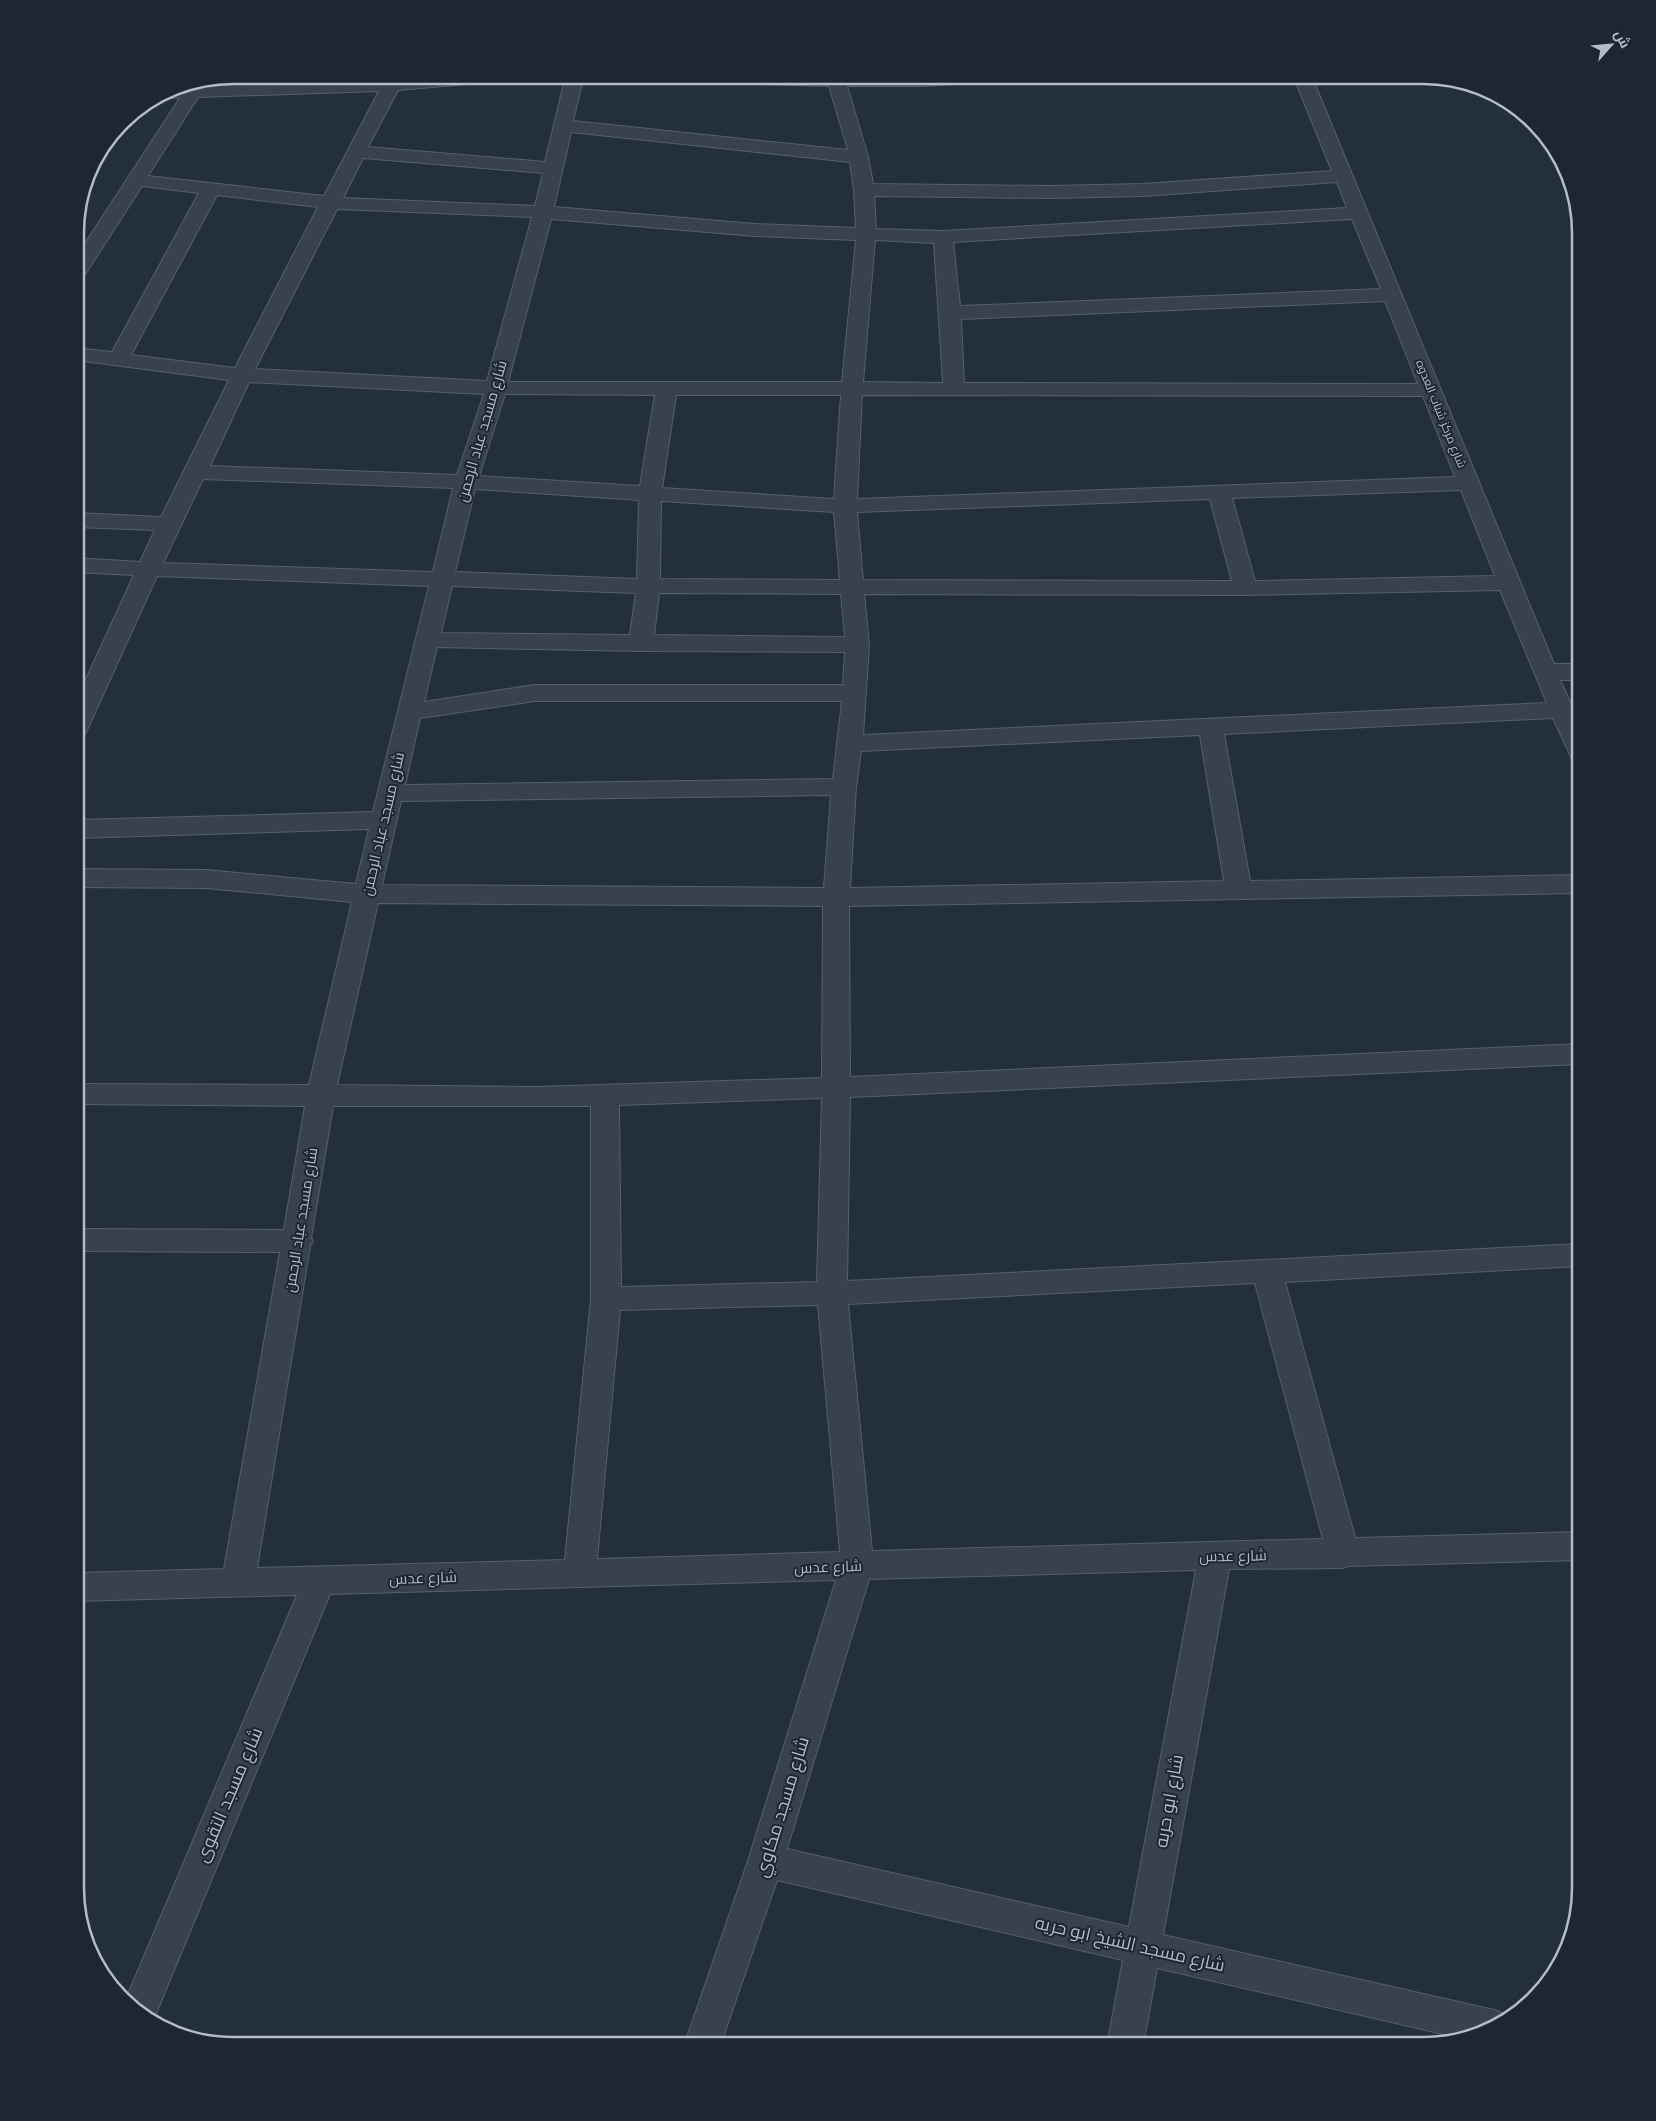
<svg xmlns="http://www.w3.org/2000/svg" width="1656" height="2121" viewBox="0 0 1656 2121" font-family="'Golos Text',Cairo,sans-serif">
  <style>
    .lines { fill: none; stroke-linecap: round; stroke-linejoin: round }
    .minor-casing { stroke: #565f6c; stroke-width: 2 }
    .minor { fill: #38414e; fill-rule: evenodd }
    .labels { text-anchor: middle; stroke-width: 4; stroke-linejoin: round; paint-order: stroke }
    .far-street-label { font-size: 12px; fill: #b4bcc9; stroke: #1d2633 }
    .street-label { font-size: 15px; fill: #b4bcc9; stroke: #1d2633 }
    .near-street-label { font-size: 18px; fill: #b4bcc9; stroke: #1d2633 }
    .rim { fill: none; stroke: #b4bcc9; stroke-width: 2.5 }
  </style>
  <rect width="100%" height="100%" fill="#242f3e"/>
  <g class="lines">
    <defs>
      <path id="minor" d="M445 75H522L519 79 513 80 398 90 368 147 545 162 566 75H584L573 121 848 150 829 86 638 80 632 79 629 75H1025L1022 79 1016 80 922 86H847L868 157 873 184 1051 186 1143 184 1332 171 1293 75H1311L1554 664H1581V680H1560L1581 726V761L1572 759 1553 718 1224 734 1250 881 1581 875V893L849 906 850 1077 1581 1044V1064L850 1097 847 1281 1581 1244V1266L1285 1282 1355 1538 1581 1532V1560L1348 1566 1343 1568 1229 1569 1163 1935 1494 2010 1507 2015 1509 2020 1474 2038 1465 2039 1157 1968 1143 2046H1107L1123 1960 777 1880 720 2046H684L748 1861 836 1580 330 1594 152 2023 126 1999 297 1595 75 1601V1573L224 1569 280 1252 75 1251V1229L284 1230 305 1106 75 1104V1084L309 1085 352 902 206 888 75 887V869L206 870 356 884 369 829 75 838V820L373 812 429 586 157 576 87 730 84 736 75 738V703L134 575 75 572V558L140 562 155 530 75 527V513L161 517 229 380 75 360V348L112 352 199 193 142 186 82 279 75 281V259L180 98 156 97 172 87 391 80ZM379 91 324 196 148 176 198 97ZM571 132 850 162 854 190 856 228 755 224 554 207ZM363 158 543 173 535 206 343 198ZM1337 182 1347 208 943 231 876 229 874 196 1051 198 1143 196ZM217 195 318 207 235 368 131 355ZM337 209 532 217 487 381 255 369ZM551 219 755 236 856 240 842 382H508ZM1352 219 1381 289 960 306 953 242ZM875 240 934 243 943 383 863 382ZM1385 301 1418 384 964 383 961 319ZM249 382 484 394 457 475 210 466ZM505 394 655 395 640 486 479 476ZM676 395H841L834 499 662 488ZM862 395 1423 396 1455 477 857 499ZM203 479 453 488 433 572 163 563ZM475 489 639 500 637 579 455 572ZM1461 490 1495 576 1255 581 1232 498ZM1210 499 1232 581 863 580 857 512ZM661 501 834 512 840 580 660 579ZM452 586 636 593 630 635 441 633ZM1500 590 1547 703 863 735 869 645 864 594 1245 595ZM659 593 841 594 845 637 654 635ZM437 647 641 651 845 652 843 685H535L424 702ZM535 701H842L833 779 405 785 420 718ZM1200 735 1224 881 850 888 856 787 861 751ZM831 795 824 888 382 885 401 801ZM378 903 823 906 822 1078 537 1087 337 1085ZM822 1098 817 1282 621 1287 619 1105ZM333 1106H591V1299L565 1560 257 1568 310 1246 313 1241 311 1238ZM1255 1283 1323 1539 872 1551 848 1304ZM818 1305 840 1552 597 1559 620 1310ZM1196 1570 1129 1927 787 1849 869 1579Z"/>
    </defs>
    <!-- minor casing -->
    <use href="#minor" class="minor-casing"/>
    <!-- minor -->
    <use href="#minor" class="minor"/>
  </g>
  <g class="labels">
    <!-- far-street labels -->
    <g class="far-street-label">
      <text transform="translate(1441 414) rotate(68)" y="4">شارع مركز شباب العدوه</text>
    </g>
    <!-- street labels -->
    <g class="street-label">
      <text transform="translate(482 431) rotate(-74)" y="5">شارع مسجد عباد الرحمن</text>
      <text transform="translate(383 824) rotate(-77)" y="5">شارع مسجد عباد الرحمن</text>
      <text transform="translate(301 1220) rotate(-81)" y="5">شارع مسجد عباد الرحمن</text>
      <text transform="translate(1233 1556) rotate(-1)" y="5">شارع عدس</text>
      <text transform="translate(828 1567) rotate(-2)" y="5">شارع عدس</text>
      <text transform="translate(423 1578) rotate(-2)" y="5">شارع عدس</text>
    </g>
    <!-- near-street labels -->
    <g class="near-street-label">
      <text transform="translate(229 1795) rotate(-67)" y="6">شارع مسجد التقوى</text>
      <text transform="translate(1169 1801) rotate(-80)" y="6">شارع ابو حربه</text>
      <text transform="translate(782 1807) rotate(-73)" y="6">شارع مسجد مكاوي</text>
      <text transform="translate(1130 1944) rotate(13)" y="6">شارع مسجد الشيخ ابو حريه</text>
    </g>
  </g>
  <!-- crop -->
  <path d="M0 0H1656V2121H0ZM233 84H1423A149 149 0 0 1 1572 233V1888A149 149 0 0 1 1423 2037H233A149 149 0 0 1 84 1888V233A149 149 0 0 1 233 84Z" fill="#1d2633" fill-rule="evenodd"/>
  <path class="rim" d="M233 84H1423A149 149 0 0 1 1572 233V1888A149 149 0 0 1 1423 2037H233A149 149 0 0 1 84 1888V233A149 149 0 0 1 233 84Z"/>
  <!-- north arrow -->
  <g transform="translate(1611 45) rotate(63)" stroke="#1d2633" stroke-width="4" paint-order="stroke">
  <path d="M0-4L9 19L0 12L-9 19Z" fill="#b4bcc9"/>
  <text y="-8" font-size="14" font-weight="bold" text-anchor="middle" fill="#b4bcc9">ش</text>
  </g>
</svg>
